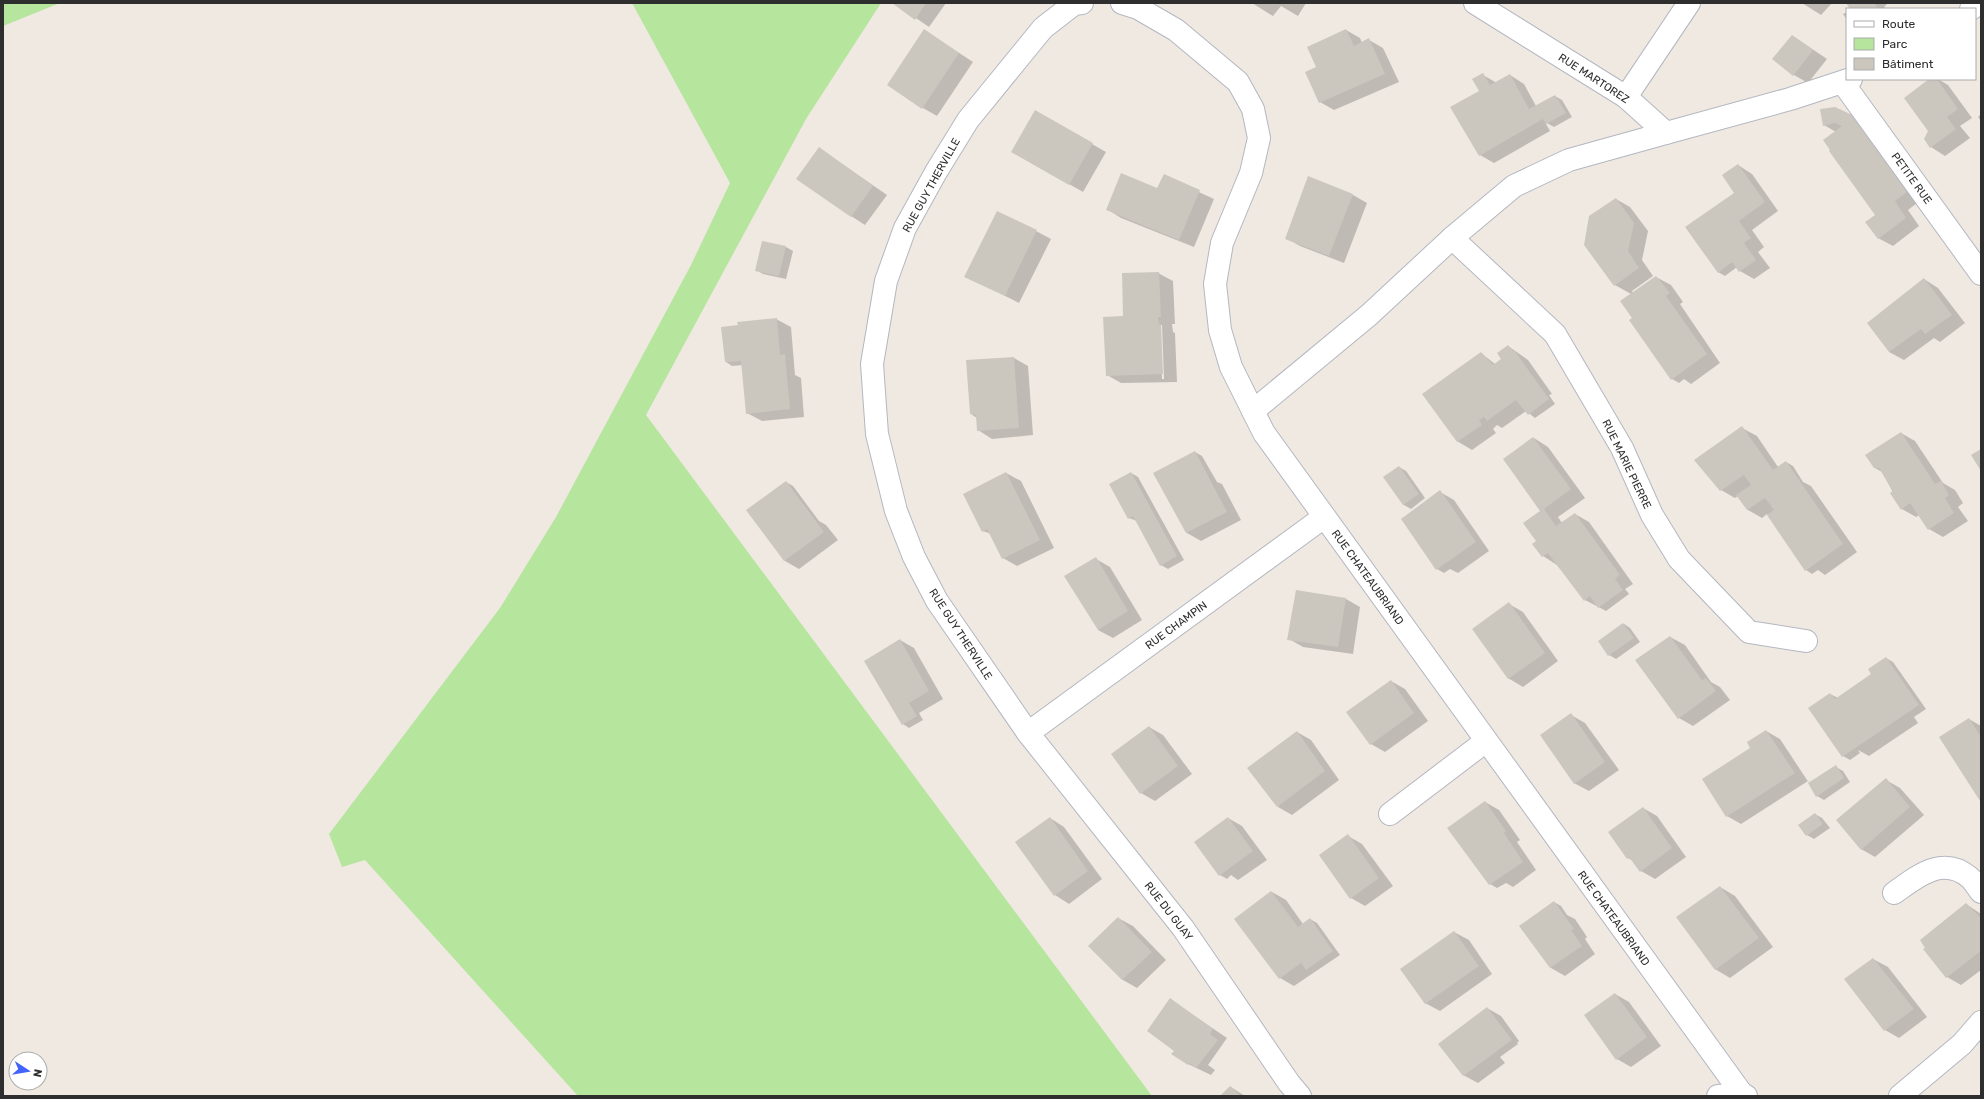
<svg xmlns="http://www.w3.org/2000/svg" width="1984" height="1099" viewBox="0 0 1984 1099" font-family="Rubik,sans-serif">
  <style>
    .green { fill: #b6e59e }
    .shadow { fill: #0003; fill-rule: evenodd }
    .building { fill: #cbc7bf }
    .lines { fill: none; stroke-linecap: round; stroke-linejoin: round }
    .minor-casing { stroke: #b4b7c1; stroke-width: 24 }
    .minor { stroke: #fff; stroke-width: 22 }
    .labels { text-anchor: middle; stroke-width: 3; stroke-linejoin: round; paint-order: stroke }
    .street-label { font-size: 11px; fill: #2e2e2e; stroke: #fff }
  </style>
  <rect width="100%" height="100%" fill="#efe9e1"/>
  <!-- green -->
  <g class="green">
    <polygon points="3,3 60,3 3,26"/>
    <polygon points="632,3 881,3 806,119 646,415 1152,1096 578,1096 365,860 342,867 329,834 500,608 556,517 691,265 730,183"/>
  </g>
  <!-- shadow -->
  <g class="shadow">
    <polygon points="894,3 946,3 929,27"/>
    <polygon points="1252,3 1306,3 1298,16 1281,6 1273,16"/>
    <polygon points="1802,3 1832,3 1821,15"/>
    <polygon points="1847,3 1887,3 1887,4 1884,7 1886,9 1851,9"/>
    <polygon points="1847,12 1847,20 1843,14"/>
    <polygon points="924,30 973,62 937,116 923,108"/>
    <polygon points="1346,30 1360,38 1362,43 1369,40 1383,48 1399,82 1334,110 1320,102 1317,68"/>
    <polygon points="1793,36 1827,59 1808,83 1794,75 1774,59"/>
    <polygon points="1483,75 1497,83 1510,75 1524,84 1536,106 1555,96 1562,100 1572,117 1554,127 1545,122 1550,131 1494,163 1480,155 1481,91"/>
    <polygon points="1931,79 1938,79 1948,85 1972,118 1960,126 1970,138 1945,156 1931,147 1925,139 1929,131"/>
    <polygon points="1835,108 1926,196 1908,210 1919,226 1893,246 1878,238 1877,215 1836,132 1824,125"/>
    <polygon points="1036,112 1106,152 1083,192 1012,152"/>
    <polygon points="1981,114 1981,121 1978,117"/>
    <polygon points="819,148 887,195 865,225 851,216"/>
    <polygon points="1738,165 1752,174 1778,211 1752,230 1764,247 1758,252 1770,268 1754,279 1740,271 1737,267 1725,276 1718,272 1735,193"/>
    <polygon points="1164,176 1214,199 1194,247 1121,218 1107,209 1158,189"/>
    <polygon points="1353,195 1367,203 1344,263 1300,246 1286,238"/>
    <polygon points="1616,199 1630,207 1648,231 1642,260 1653,276 1632,291 1633,293 1656,277 1671,285 1683,302 1680,304 1720,363 1691,384 1684,379 1679,383 1672,379 1633,318 1631,294 1615,285"/>
    <polygon points="1036,231 1051,239 1019,303 966,276"/>
    <polygon points="786,247 793,251 786,279 763,274 756,270"/>
    <path d="M1158 273 1173 281 1175 324H1172L1173 332 1175 333 1177 382 1121 383 1107 375 1124 317ZM1160 325H1162L1164 379H1162Z"/>
    <polygon points="1924,279 1938,288 1965,323 1940,342 1934,338 1904,360 1889,352"/>
    <polygon points="776,319 791,327 795,375 801,378 804,417 762,421 747,413 743,365 732,366 726,362"/>
    <polygon points="1508,346 1528,360 1552,394 1549,395 1555,404 1535,418 1526,411 1502,428 1497,425 1493,429 1496,433 1472,450 1457,441 1481,353 1495,364 1502,360"/>
    <polygon points="1014,358 1028,366 1033,435 992,439 978,430 977,418 971,414"/>
    <polygon points="1742,428 1757,436 1778,467 1786,462 1793,466 1803,482 1811,486 1857,552 1825,575 1818,570 1812,574 1806,570 1767,514 1762,518 1748,510 1738,496 1735,498 1721,490"/>
    <polygon points="1901,433 1915,441 1943,483 1955,490 1963,503 1958,507 1968,521 1943,537 1929,529 1919,515 1916,517 1902,509 1882,472 1875,468"/>
    <polygon points="1534,438 1548,447 1585,498 1558,517 1562,523 1575,514 1589,522 1633,584 1625,589 1629,594 1606,611 1585,600 1557,565 1543,556 1534,544 1537,541 1541,511"/>
    <polygon points="1195,452 1202,456 1217,482 1222,484 1241,520 1201,541 1187,533 1154,474"/>
    <polygon points="1399,467 1406,471 1425,498 1411,509 1404,505 1384,477"/>
    <polygon points="1006,473 1021,481 1054,548 1017,566 1003,558 991,534 983,531"/>
    <polygon points="1131,473 1138,477 1184,560 1168,569 1161,565 1137,521 1129,518"/>
    <polygon points="786,482 793,486 819,521 826,525 838,540 799,569 785,561 748,510"/>
    <polygon points="1440,492 1454,500 1489,551 1458,573 1450,569 1444,573 1437,569"/>
    <polygon points="1096,559 1110,567 1142,620 1113,638 1098,630"/>
    <polygon points="1346,599 1360,607 1353,654 1303,647 1289,639"/>
    <polygon points="1509,604 1523,612 1558,661 1523,687 1508,678"/>
    <polygon points="1624,624 1630,628 1640,642 1616,659 1609,655"/>
    <polygon points="1670,637 1685,645 1711,682 1720,687 1730,700 1693,726 1679,718"/>
    <polygon points="900,640 914,648 943,699 919,713 923,720 909,728 903,724"/>
    <polygon points="1886,658 1893,662 1926,709 1914,717 1918,723 1869,756 1858,750 1860,753 1850,760 1843,756 1830,694 1838,698 1872,674"/>
    <polygon points="1391,681 1405,689 1428,721 1385,752 1371,744"/>
    <polygon points="1571,715 1585,723 1619,770 1589,791 1574,783"/>
    <polygon points="1969,719 1981,726 1981,801 1940,738"/>
    <polygon points="1149,727 1163,735 1192,774 1155,801 1141,793"/>
    <polygon points="1766,731 1780,739 1809,783 1836,767 1843,771 1850,782 1824,800 1817,796 1808,781 1741,824 1727,816"/>
    <polygon points="1297,732 1311,740 1339,780 1292,815 1278,807"/>
    <polygon points="1886,780 1900,788 1924,815 1875,857 1861,849"/>
    <polygon points="1485,802 1499,810 1520,840 1517,842 1536,870 1513,887 1506,883 1497,888 1490,884"/>
    <polygon points="1643,808 1657,816 1686,857 1655,879 1641,871 1633,861 1628,858"/>
    <polygon points="1815,814 1822,818 1830,828 1814,839 1807,835"/>
    <polygon points="1050,818 1064,827 1102,879 1069,904 1055,895"/>
    <polygon points="1228,818 1242,826 1267,860 1238,880 1231,875 1227,879 1220,875"/>
    <polygon points="1348,836 1362,844 1393,886 1365,906 1351,898"/>
    <polygon points="1720,887 1735,896 1773,947 1730,978 1715,969"/>
    <polygon points="1272,892 1286,900 1303,924 1310,919 1317,923 1340,955 1294,986 1280,978"/>
    <polygon points="1554,902 1561,906 1567,915 1575,919 1587,937 1585,939 1595,954 1565,976 1551,968 1521,926"/>
    <polygon points="1966,904 1981,914 1981,970 1961,985 1947,977"/>
    <polygon points="1118,918 1133,926 1166,960 1137,988 1123,980 1090,946"/>
    <polygon points="1454,932 1469,940 1492,974 1440,1011 1425,1003"/>
    <polygon points="1873,959 1888,967 1927,1017 1899,1038 1885,1030 1846,979"/>
    <polygon points="1615,994 1629,1002 1661,1046 1631,1067 1617,1059"/>
    <polygon points="1171,1000 1227,1038 1208,1065 1215,1070 1211,1075 1188,1064 1175,1051"/>
    <polygon points="1487,1008 1501,1016 1519,1041 1517,1043 1518,1044 1500,1057 1505,1063 1478,1083 1463,1075"/>
    <polygon points="1231,1087 1245,1096 1222,1096"/>
  </g>
  <!-- building -->
  <g class="building">
    <polygon points="892,3 926,3 915,20"/>
    <polygon points="1846,3 1874,3 1878,9 1850,9"/>
    <polygon points="924,29 959,53 922,109 887,85"/>
    <polygon points="1346,29 1354,46 1369,38 1385,74 1319,103 1305,72 1316,67 1307,47"/>
    <polygon points="1792,35 1813,50 1793,76 1772,59"/>
    <polygon points="1483,73 1490,85 1510,74 1529,109 1555,95 1566,113 1546,124 1543,119 1479,156 1450,107 1479,91 1472,79"/>
    <polygon points="1929,79 1937,79 1958,109 1947,117 1956,129 1930,148 1924,139 1928,131 1904,98"/>
    <polygon points="1835,107 1863,120 1913,187 1895,201 1906,218 1878,239 1865,222 1875,215 1829,151 1830,150 1823,140 1842,126 1835,123 1823,126 1820,109"/>
    <polygon points="1035,110 1093,143 1069,185 1011,152"/>
    <polygon points="819,147 873,186 851,217 796,179"/>
    <polygon points="1738,164 1765,202 1739,221 1751,238 1744,243 1756,260 1739,272 1732,262 1718,273 1685,227 1734,193 1722,175"/>
    <polygon points="1121,173 1157,188 1164,174 1200,190 1179,240 1106,210"/>
    <polygon points="1308,176 1353,194 1329,256 1285,239"/>
    <polygon points="1616,198 1634,223 1628,251 1639,268 1614,286 1584,245 1589,216"/>
    <polygon points="997,211 1037,230 1005,296 964,277"/>
    <polygon points="762,241 786,246 779,276 755,271"/>
    <polygon points="1159,272 1161,317 1158,317 1159,324 1161,324 1163,374 1106,376 1103,317 1123,316 1122,273"/>
    <polygon points="1656,276 1670,293 1666,296 1707,354 1671,380 1629,320 1632,318 1620,301"/>
    <polygon points="1924,278 1952,315 1925,334 1921,329 1889,352 1867,323"/>
    <polygon points="777,318 780,355 785,354 790,409 746,414 741,361 725,362 721,327 738,325 737,322"/>
    <polygon points="1508,345 1513,351 1514,350 1549,399 1528,415 1516,400 1487,421 1484,417 1479,420 1482,425 1457,442 1422,394 1481,352 1493,365 1501,359 1497,353"/>
    <polygon points="1014,357 1019,428 977,431 976,415 970,414 966,360"/>
    <polygon points="1742,426 1773,470 1786,461 1843,544 1805,571 1767,515 1774,510 1765,498 1747,510 1736,495 1751,485 1744,475 1720,491 1694,460"/>
    <polygon points="1901,432 1935,484 1941,481 1949,495 1945,498 1954,513 1928,530 1910,503 1901,510 1890,493 1893,491 1879,468 1874,468 1865,455"/>
    <polygon points="1533,437 1571,489 1544,509 1556,526 1575,513 1620,575 1615,579 1623,590 1598,608 1590,596 1584,601 1548,553 1542,557 1532,544 1536,541 1523,523 1540,511 1503,459"/>
    <polygon points="1981,449 1981,471 1971,455"/>
    <polygon points="1195,451 1227,512 1186,533 1153,473"/>
    <polygon points="1399,466 1419,494 1403,505 1383,477"/>
    <polygon points="1006,472 1040,540 1002,559 987,529 982,532 963,494"/>
    <polygon points="1131,472 1177,556 1160,566 1133,516 1128,519 1109,484"/>
    <polygon points="786,481 824,532 784,561 746,510"/>
    <polygon points="1440,490 1476,542 1436,570 1401,519"/>
    <polygon points="1096,557 1128,611 1098,630 1064,576"/>
    <polygon points="1296,590 1346,598 1338,647 1287,640"/>
    <polygon points="1509,602 1545,653 1508,679 1472,629"/>
    <polygon points="1623,623 1634,638 1608,656 1598,641"/>
    <polygon points="1670,636 1702,680 1706,678 1716,691 1678,719 1635,660"/>
    <polygon points="900,639 929,691 909,703 917,716 902,725 864,661"/>
    <polygon points="1886,657 1919,705 1842,757 1808,708 1830,693 1835,699 1871,674 1868,669"/>
    <polygon points="1391,680 1414,713 1370,745 1346,712"/>
    <polygon points="1571,713 1605,762 1574,784 1540,735"/>
    <polygon points="1969,718 1981,737 1980,801 1939,737"/>
    <polygon points="1149,726 1178,766 1140,794 1111,754"/>
    <polygon points="1766,730 1795,773 1726,817 1702,779 1750,748 1747,742"/>
    <polygon points="1297,731 1325,771 1277,807 1247,768"/>
    <polygon points="1836,765 1844,778 1816,797 1808,783"/>
    <polygon points="1886,778 1910,807 1861,850 1836,820"/>
    <polygon points="1485,801 1506,831 1504,833 1523,862 1489,885 1447,828"/>
    <polygon points="1643,807 1672,848 1640,872 1629,857 1627,859 1608,832"/>
    <polygon points="1815,813 1823,824 1806,836 1798,825"/>
    <polygon points="1050,817 1088,871 1054,896 1015,842"/>
    <polygon points="1228,817 1253,851 1219,876 1194,842"/>
    <polygon points="1348,834 1379,878 1350,899 1319,855"/>
    <polygon points="1720,886 1759,938 1715,970 1676,917"/>
    <polygon points="1271,891 1298,927 1310,918 1333,951 1306,970 1301,963 1279,979 1234,919"/>
    <polygon points="1554,901 1574,929 1571,930 1582,946 1550,968 1519,926"/>
    <polygon points="1966,903 1981,918 1981,951 1946,978 1923,949 1925,948 1920,940"/>
    <polygon points="1118,917 1152,952 1122,980 1088,946"/>
    <polygon points="1454,931 1479,966 1425,1004 1400,969"/>
    <polygon points="1873,958 1914,1009 1884,1031 1844,979"/>
    <polygon points="1615,993 1647,1037 1616,1060 1584,1015"/>
    <polygon points="1170,998 1213,1029 1210,1034 1218,1040 1196,1068 1189,1063 1188,1065 1171,1054 1174,1051 1147,1031"/>
    <polygon points="1487,1007 1512,1040 1463,1076 1438,1044"/>
    <polygon points="1230,1086 1241,1096 1220,1096"/>
  </g>
  <g class="lines">
    <defs>
      <g id="minor">
        <polyline points="1082,3 1074,4 1043,28 968,120 936,172 905,228 886,281 872,364 877,434 896,511 914,557 937,601 1028,733 1183,928 1289,1083 1300,1096"/>
        <polyline points="1122,3 1138,8 1176,30 1238,82 1253,109 1259,138 1251,173 1222,243 1215,284 1220,330 1231,367 1264,433 1742,1094"/>
        <polyline points="1475,3 1626,97 1666,133 1790,99 1851,79"/>
        <polyline points="1971,9 1979,3"/>
        <polyline points="1843,83 1981,274"/>
        <polyline points="1626,97 1689,3"/>
        <polyline points="1452,238 1555,334 1622,448 1652,515 1679,559 1749,632 1806,641"/>
        <polyline points="1253,411 1369,315 1452,238 1514,186 1569,160 1666,133"/>
        <polyline points="1028,733 1324,517"/>
        <polyline points="1390,814 1486,741"/>
        <path d="M1894 893C1917 877 1942 855 1969 877 1974 881 1977 887 1981 892"/>
        <polyline points="1718,1096 1742,1094 1746,1096"/>
        <polyline points="1900,1096 1962,1044 1981,1022"/>
      </g>
    </defs>
    <!-- minor casing -->
    <use href="#minor" class="minor-casing"/>
    <!-- minor -->
    <use href="#minor" class="minor"/>
  </g>
  <g class="labels">
    <!-- street labels -->
    <g class="street-label">
      <text transform="translate(1594 78) rotate(33)" y="4">RUE MARTOREZ</text>
      <text transform="translate(1912 178) rotate(54)" y="4">PETITE RUE</text>
      <text transform="translate(931 185) rotate(-61)" y="4">RUE GUY THERVILLE</text>
      <text transform="translate(1627 464) rotate(64)" y="4">RUE MARIE PIERRE</text>
      <text transform="translate(1368 577) rotate(54)" y="4">RUE CHATEAUBRIAND</text>
      <text transform="translate(1176 625) rotate(-36)" y="4">RUE CHAMPIN</text>
      <text transform="translate(961 634) rotate(57)" y="4">RUE GUY THERVILLE</text>
      <text transform="translate(1169 911) rotate(52)" y="4">RUE DU GUAY</text>
      <text transform="translate(1614 918) rotate(54)" y="4">RUE CHATEAUBRIAND</text>
    </g>
  </g>
  <!-- border -->
  <rect width="1984" height="1099" fill="none" stroke="#2e2e2e" stroke-width="8"/>
  <!-- legend -->
  <rect x="1846" y="8" width="130" height="72" fill="#ffffff" stroke="#ababab"/>
  <rect x="1854" y="21" width="20" height="6" fill="#ffffff" stroke="#ababab"/>
  <text x="1882" y="28" font-size="12" fill="#2e2e2e">Route</text>
  <rect x="1854" y="38" width="20" height="12" fill="#b6e59e" stroke="#ababab"/>
  <text x="1882" y="48" font-size="12" fill="#2e2e2e">Parc</text>
  <rect x="1854" y="58" width="20" height="12" fill="#cbc7bf" stroke="#ababab"/>
  <text x="1882" y="68" font-size="12" fill="#2e2e2e">Bâtiment</text>
  <!-- north arrow -->
  <g transform="translate(28 1071) rotate(102)"><circle r="19" fill="#ffffff" stroke="#ababab"/>
  <path d="M0-3L7 15L0 10L-7 15Z" fill="#4264fb"/>
  <text y="-6" font-size="11" font-weight="bold" text-anchor="middle" fill="#2e2e2e">N</text>
  </g>
</svg>
